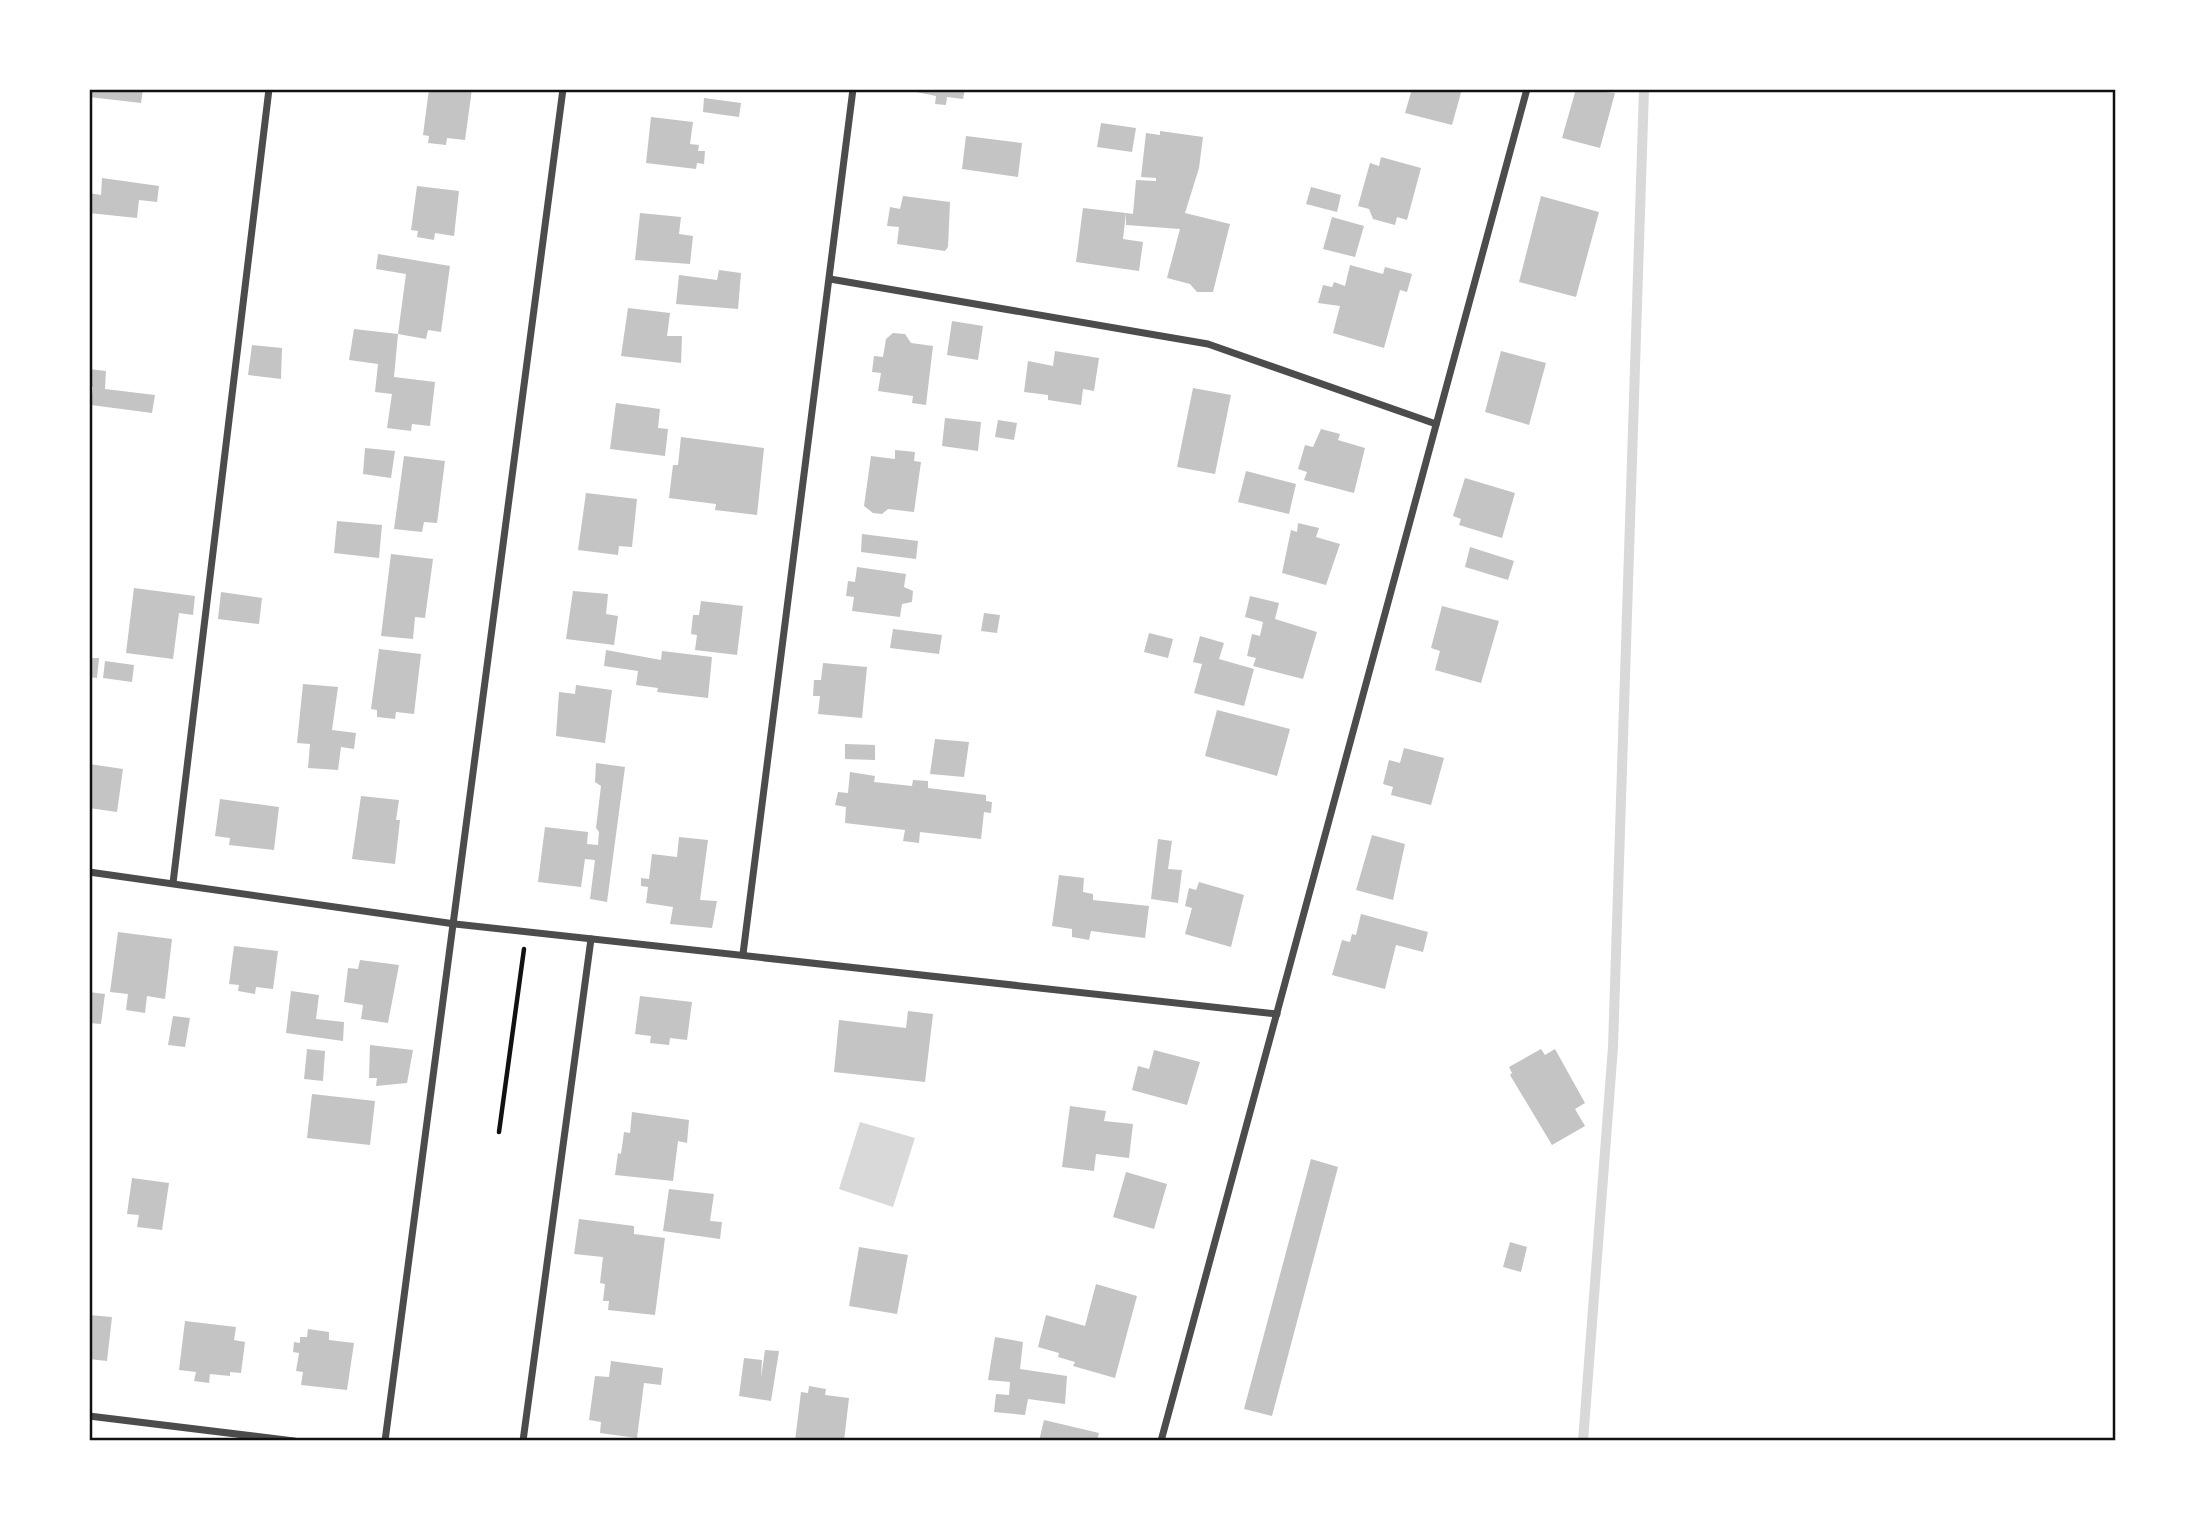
<svg xmlns="http://www.w3.org/2000/svg" width="2205" height="1530" viewBox="0 0 2205 1530" font-family="Ubuntu,sans-serif">
  <style>
    .water { fill: #d9d9d9 }
    .lines { fill: none; stroke-linecap: round; stroke-linejoin: round }
    .stream { stroke: #d9d9d9; stroke-width: 10 }
    .building { fill: #c4c4c4 }
    .path { stroke: #111; stroke-width: 4.5 }
    .minor { stroke: #4c4c4c; stroke-width: 7 }
    .neatline { fill: none; stroke: #111; stroke-width: 2.5 }
  </style>
  <rect width="100%" height="100%" fill="#fff"/>
  <!-- water -->
  <polygon class="water" points="860,1122 915,1138 893,1207 839,1189"/>
  <g class="lines">
    <!-- stream -->
    <polyline class="stream" points="1583,1441 1613,1047 1644,89"/>
  </g>
  <!-- building -->
  <g class="building">
    <polygon points="89,89 143,89 141,103 89,97"/>
    <polygon points="429,89 472,89 465,140 447,138 446,145 428,143 429,136 423,135"/>
    <polygon points="916,89 965,89 963,99 947,97 946,105 935,104 936,96 916,92"/>
    <polygon points="1412,89 1462,89 1452,125 1405,113"/>
    <polygon points="1576,89 1615,93 1600,148 1562,138"/>
    <polygon points="704,98 741,103 739,117 703,112"/>
    <polygon points="651,117 693,122 690,144 699,145 698,151 705,151 704,164 697,163 696,169 646,163"/>
    <polygon points="1101,123 1136,128 1132,152 1097,147"/>
    <polygon points="1160,131 1203,137 1199,168 1185,213 1230,224 1213,292 1197,292 1190,284 1167,278 1180,229 1126,225 1126,213 1133,214 1136,180 1156,181 1156,178 1141,177 1146,133 1160,135"/>
    <polygon points="966,136 1022,143 1018,177 962,169"/>
    <polygon points="1381,157 1421,168 1407,220 1397,217 1395,225 1373,219 1369,209 1358,206 1370,163 1379,166"/>
    <polygon points="102,178 159,186 157,202 139,200 137,218 89,213 89,193 101,195"/>
    <polygon points="417,186 459,191 454,236 435,233 434,240 417,237 418,231 411,230"/>
    <polygon points="1311,187 1341,195 1337,212 1306,204"/>
    <polygon points="903,196 950,202 948,247 945,251 897,244 899,227 887,226 890,207 900,209"/>
    <polygon points="1541,196 1599,212 1576,297 1519,282"/>
    <polygon points="1083,208 1126,213 1123,239 1143,242 1139,271 1076,262"/>
    <polygon points="640,213 681,217 679,234 693,236 690,264 635,260"/>
    <polygon points="1332,217 1364,226 1355,257 1323,249"/>
    <polygon points="378,254 450,266 441,332 428,330 426,339 398,334 406,274 376,269"/>
    <polygon points="1350,265 1383,274 1385,267 1412,274 1407,292 1400,290 1384,348 1333,333 1340,306 1318,303 1323,285 1332,287 1334,282 1345,286"/>
    <polygon points="719,270 741,273 738,309 676,304 679,275 717,280"/>
    <polygon points="628,308 670,313 667,336 682,336 681,363 621,356"/>
    <polygon points="952,321 983,326 978,360 947,355"/>
    <polygon points="354,329 398,334 394,377 435,382 430,426 412,424 411,431 387,428 392,394 375,392 378,364 349,360"/>
    <polygon points="893,333 905,334 911,343 933,346 926,405 912,403 913,396 878,391 881,373 872,372 874,356 883,357 886,339"/>
    <polygon points="252,345 282,348 281,379 248,375"/>
    <polygon points="1055,351 1099,358 1094,391 1083,389 1081,405 1048,400 1048,395 1024,392 1028,361 1053,366"/>
    <polygon points="1501,351 1546,363 1529,425 1485,412"/>
    <polygon points="89,369 106,371 105,389 155,395 152,413 91,405 93,387 89,387"/>
    <polygon points="1193,388 1231,395 1215,474 1177,467"/>
    <polygon points="616,403 660,409 658,428 668,429 665,456 610,449"/>
    <polygon points="945,418 981,422 978,451 942,446"/>
    <polygon points="998,420 1017,423 1014,440 995,437"/>
    <polygon points="1321,429 1340,434 1338,440 1365,448 1354,493 1304,480 1307,472 1298,469 1305,445 1313,447"/>
    <polygon points="681,437 764,448 757,515 715,510 716,504 669,498 673,465 678,465"/>
    <polygon points="365,448 395,451 391,478 363,474"/>
    <polygon points="895,450 915,452 914,461 921,462 914,512 888,509 882,514 873,513 864,506 871,456 895,459"/>
    <polygon points="404,456 445,461 437,523 424,522 422,532 394,529"/>
    <polygon points="1246,471 1296,484 1289,514 1238,502"/>
    <polygon points="1465,478 1515,493 1502,538 1459,525 1461,519 1453,516"/>
    <polygon points="586,493 637,499 632,547 619,546 618,555 578,550"/>
    <polygon points="337,521 382,525 379,558 334,553"/>
    <polygon points="1298,523 1319,528 1316,537 1340,544 1326,585 1282,573 1291,530 1297,532"/>
    <polygon points="862,534 918,541 916,559 861,552"/>
    <polygon points="1470,547 1514,561 1508,580 1465,567"/>
    <polygon points="391,554 433,559 425,618 415,617 413,639 381,636"/>
    <polygon points="857,567 906,574 904,587 913,591 912,602 902,604 900,617 852,611 854,597 846,596 848,581 855,582"/>
    <polygon points="134,588 195,596 193,615 179,613 173,659 126,653"/>
    <polygon points="573,591 608,594 606,614 618,616 614,645 566,639"/>
    <polygon points="221,592 262,598 259,624 218,619"/>
    <polygon points="1250,596 1279,603 1275,619 1317,632 1303,679 1253,666 1256,658 1247,656 1252,634 1260,636 1263,622 1245,617"/>
    <polygon points="701,601 743,606 737,655 695,650 697,635 691,634 693,615 699,615"/>
    <polygon points="1442,606 1499,621 1481,683 1435,670 1440,651 1431,648"/>
    <polygon points="984,613 1000,615 997,633 981,631"/>
    <polygon points="893,629 942,635 939,654 890,648"/>
    <polygon points="1149,633 1173,639 1168,658 1144,652"/>
    <polygon points="1200,636 1224,643 1219,659 1254,669 1244,706 1194,693 1202,664 1193,662"/>
    <polygon points="379,649 421,654 414,714 396,712 395,719 377,717 377,710 371,709"/>
    <polygon points="606,650 661,660 662,651 712,657 708,698 657,692 658,688 636,685 638,671 604,666"/>
    <polygon points="89,658 99,658 97,678 89,677"/>
    <polygon points="105,661 134,665 132,682 103,678"/>
    <polygon points="823,663 867,667 862,718 818,714 820,696 813,696 814,680 821,680"/>
    <polygon points="303,684 338,687 332,730 356,733 354,749 341,747 338,770 308,768 310,744 297,743"/>
    <polygon points="576,685 612,690 605,743 556,736 559,692 575,694"/>
    <polygon points="1217,710 1290,729 1277,776 1205,756"/>
    <polygon points="935,739 969,742 964,777 930,774"/>
    <polygon points="845,744 875,745 875,760 845,759"/>
    <polygon points="1404,748 1444,758 1431,805 1391,795 1393,787 1383,784 1389,760 1400,763"/>
    <polygon points="596,763 625,767 607,902 590,899 595,860 585,859 581,887 538,882 545,827 588,832 587,844 598,845 599,832 596,828 601,786 595,782"/>
    <polygon points="89,764 123,769 117,812 89,808"/>
    <polygon points="850,772 875,776 874,782 912,786 913,780 928,781 928,788 986,795 986,801 992,802 991,813 984,812 981,839 920,832 919,843 903,841 905,830 845,823 846,807 835,805 838,792 848,793"/>
    <polygon points="361,796 399,800 396,820 400,820 395,864 352,859"/>
    <polygon points="220,799 279,807 274,850 229,845 230,838 215,836"/>
    <polygon points="1372,835 1405,844 1393,900 1356,890"/>
    <polygon points="679,837 708,840 700,900 717,901 712,928 670,924 673,907 646,903 648,887 641,886 641,878 649,879 652,854 677,857"/>
    <polygon points="1158,839 1172,841 1168,869 1182,870 1178,903 1151,899"/>
    <polygon points="1059,875 1084,878 1083,892 1093,894 1093,900 1149,906 1145,938 1091,931 1089,940 1072,937 1072,929 1052,926"/>
    <polygon points="1199,882 1244,895 1231,947 1185,934 1192,908 1185,906 1189,888 1196,890"/>
    <polygon points="1361,914 1428,932 1423,952 1396,945 1385,989 1332,975 1342,940 1350,942 1352,934 1356,935"/>
    <polygon points="118,932 172,939 165,999 147,996 145,1013 126,1010 128,994 110,992"/>
    <polygon points="234,946 278,951 273,989 256,987 255,994 238,991 239,985 229,984"/>
    <polygon points="360,960 399,965 388,1023 361,1019 363,1005 344,1002 348,968 358,969"/>
    <polygon points="291,991 319,995 316,1019 344,1022 343,1041 286,1033"/>
    <polygon points="89,992 105,994 101,1024 89,1023"/>
    <polygon points="640,996 692,1002 687,1040 670,1038 669,1045 650,1043 651,1036 635,1034"/>
    <polygon points="908,1011 933,1014 925,1082 834,1072 839,1020 906,1028"/>
    <polygon points="173,1016 190,1018 185,1047 168,1045"/>
    <polygon points="370,1045 413,1050 407,1083 376,1086 377,1078 369,1078"/>
    <polygon points="307,1049 325,1051 323,1081 304,1079"/>
    <polygon points="1541,1049 1545,1055 1555,1049 1585,1103 1575,1109 1585,1126 1552,1145 1510,1075 1512,1073 1509,1067"/>
    <polygon points="1154,1050 1200,1062 1187,1105 1132,1090 1138,1066 1149,1069"/>
    <polygon points="312,1094 375,1101 370,1145 307,1138"/>
    <polygon points="1070,1106 1106,1111 1104,1121 1133,1124 1129,1158 1096,1154 1094,1171 1062,1167"/>
    <polygon points="632,1112 689,1120 687,1143 678,1141 673,1181 615,1175 618,1153 621,1154 624,1132 630,1133"/>
    <polygon points="1311,1159 1338,1167 1272,1416 1244,1409"/>
    <polygon points="1126,1172 1167,1184 1154,1229 1113,1217"/>
    <polygon points="132,1178 169,1183 162,1230 137,1227 139,1215 127,1214"/>
    <polygon points="669,1189 714,1194 710,1221 722,1222 720,1239 663,1231"/>
    <polygon points="579,1219 634,1226 634,1234 665,1238 655,1315 608,1310 609,1301 603,1301 605,1284 600,1283 603,1257 574,1254"/>
    <polygon points="1510,1242 1527,1247 1521,1272 1503,1267"/>
    <polygon points="859,1247 908,1255 897,1314 849,1306"/>
    <polygon points="1096,1284 1137,1296 1115,1378 1073,1366 1075,1362 1058,1357 1059,1353 1038,1347 1046,1315 1085,1326"/>
    <polygon points="89,1315 112,1317 107,1361 89,1359"/>
    <polygon points="185,1321 236,1327 234,1340 245,1342 241,1373 230,1372 230,1376 210,1374 209,1383 194,1381 196,1372 179,1370"/>
    <polygon points="308,1329 329,1332 329,1340 354,1343 347,1390 301,1385 303,1372 296,1371 299,1353 293,1352 294,1342 300,1343 300,1337 307,1337"/>
    <polygon points="995,1337 1023,1342 1020,1369 1067,1376 1065,1404 1028,1399 1025,1415 994,1412 996,1394 1009,1395 1010,1382 988,1380"/>
    <polygon points="765,1350 779,1351 771,1401 739,1396 744,1358 762,1360 761,1378"/>
    <polygon points="611,1361 663,1368 661,1385 644,1383 637,1438 600,1433 601,1422 589,1420 595,1376 609,1377"/>
    <polygon points="809,1386 826,1389 825,1395 849,1398 844,1441 795,1441 801,1392 808,1393"/>
    <polygon points="1044,1420 1099,1433 1097,1441 1039,1441"/>
  </g>
  <g class="lines">
    <!-- path -->
    <polyline class="path" points="499,1132 524,949"/>
    <!-- minor -->
    <g class="minor">
      <polyline points="830,279 1208,344 1436,424"/>
      <polyline points="89,872 455,924 1277,1014"/>
      <polyline points="173,883 269,89"/>
      <polyline points="743,954 853,89"/>
      <polyline points="89,1416 294,1441"/>
      <polyline points="385,1441 563,89"/>
      <polyline points="523,1441 591,939"/>
      <polyline points="1161,1441 1527,89"/>
    </g>
  </g>
  <!-- border -->
  <rect width="2205" height="1530" fill="none" stroke="#ffffff" stroke-width="182"/>
  <rect x="91" y="91" width="2023" height="1348" class="neatline"/>
</svg>
